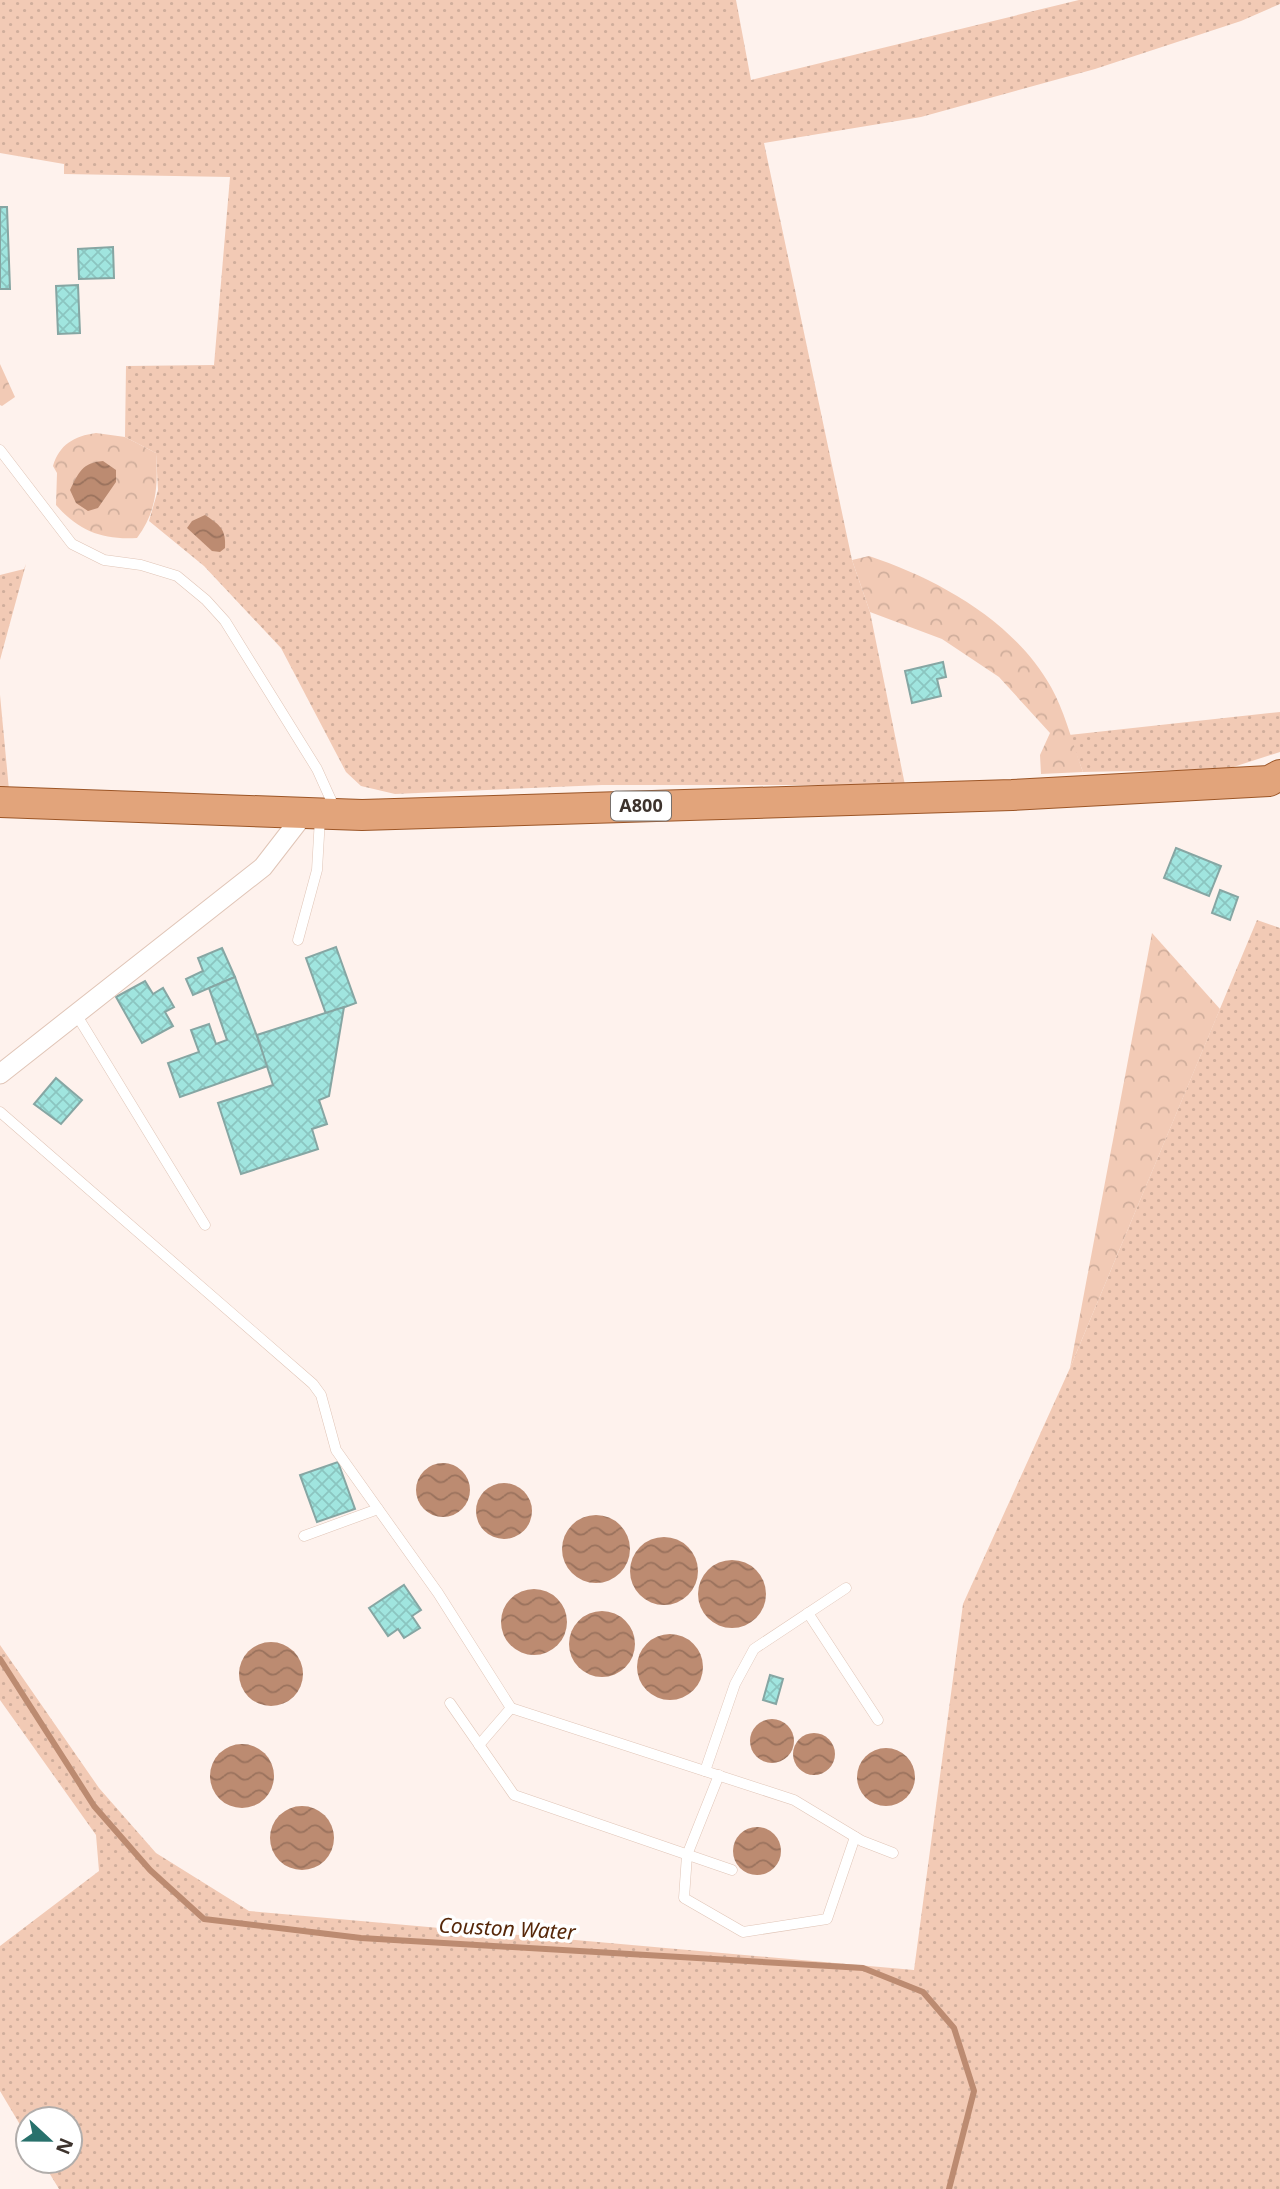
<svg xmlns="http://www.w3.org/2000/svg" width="1280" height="2189" viewBox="0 0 1280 2189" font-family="'Noto Sans',sans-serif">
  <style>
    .grass { fill: url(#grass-dots) }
    .forest { fill: url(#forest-crowns) }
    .water { fill: url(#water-waves) }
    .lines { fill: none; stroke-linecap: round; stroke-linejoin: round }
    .stream { stroke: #bc8b71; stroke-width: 6 }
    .building { fill: url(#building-cross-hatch); stroke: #86a6a3; stroke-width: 2 }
    .service-casing { stroke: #e0c5b7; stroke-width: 11 }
    .minor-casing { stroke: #e0c5b7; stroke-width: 21 }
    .primary-casing { stroke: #9c5526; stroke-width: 32 }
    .service { stroke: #fff; stroke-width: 10 }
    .minor { stroke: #fff; stroke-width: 19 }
    .primary { stroke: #e2a47b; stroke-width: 30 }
    .labels { text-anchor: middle; stroke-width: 7; stroke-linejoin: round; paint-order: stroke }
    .shield { fill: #fff; stroke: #77706c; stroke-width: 2 }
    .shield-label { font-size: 18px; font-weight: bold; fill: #3d332d }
    .water-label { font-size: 21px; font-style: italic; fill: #562709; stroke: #fff }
  </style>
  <defs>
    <pattern id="grass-dots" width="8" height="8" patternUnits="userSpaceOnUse" patternTransform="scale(1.75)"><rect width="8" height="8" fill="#f2cab5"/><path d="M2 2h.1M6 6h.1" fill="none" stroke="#d0ae9c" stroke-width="1.8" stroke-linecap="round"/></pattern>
    <pattern id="forest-crowns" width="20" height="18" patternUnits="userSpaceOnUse" patternTransform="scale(1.75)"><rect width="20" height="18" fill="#f2cab5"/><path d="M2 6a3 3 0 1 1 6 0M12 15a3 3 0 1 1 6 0" fill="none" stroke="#d0ae9c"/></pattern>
    <pattern id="water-waves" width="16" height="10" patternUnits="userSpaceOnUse" patternTransform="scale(1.75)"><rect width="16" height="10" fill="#bc8b71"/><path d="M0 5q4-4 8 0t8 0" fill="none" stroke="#9a725d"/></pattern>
    <pattern id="building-cross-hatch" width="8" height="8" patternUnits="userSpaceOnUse" patternTransform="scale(1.75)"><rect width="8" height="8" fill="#a0e5df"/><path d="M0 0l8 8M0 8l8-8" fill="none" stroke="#8bc5c0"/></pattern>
  </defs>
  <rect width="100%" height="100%" fill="#fef2ed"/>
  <!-- grass -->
  <g class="grass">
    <polygon points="0,0 736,0 751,80 1079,0 1280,0 1280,4 1241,21 1095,69 921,117 764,143 852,560 870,612 905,785 602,785 395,794 361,786 346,772 281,648 204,566 149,521 158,490 156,453 125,437 126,366 214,365 230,177 64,174 64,164 0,153"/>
    <polygon points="26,564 0,660 0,575 24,569"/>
    <polygon points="0,695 9,790 0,790"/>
    <polygon points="1280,712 1280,752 1227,769 1083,772 1069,735"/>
    <polygon points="1257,920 1280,928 1280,2189 59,2189 42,2161 70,2161 70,2119 28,2119 28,2138 0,2091 0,1946 99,1871 96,1835 0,1700 0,1645 99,1788 156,1853 249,1911 914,1970 963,1604 1070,1368"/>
  </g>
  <!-- forest -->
  <g class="forest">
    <polygon points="0,364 15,397 2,406 0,405"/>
    <path d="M96 433 125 437 156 453C158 486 157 511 137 538 102 540 79 531 56 505L57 473 53 466C59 445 74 436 96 433Z"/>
    <path d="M869 556C938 579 1014 621 1051 687 1065 712 1073 745 1083 772L1041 774 1040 755 1050 733 999 677 942 639 870 612 852 560Z"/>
    <polygon points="1152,933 1220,1009 1070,1368"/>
  </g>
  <!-- water -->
  <g class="water">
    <path d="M103 461 116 470V482L98 508 88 511 76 503 70 490C79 472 82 463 103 461Z"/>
    <path d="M205 515C220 525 226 529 225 548L220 552 212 551 187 528 192 521Z"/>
    <circle cx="443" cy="1490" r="27"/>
    <circle cx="504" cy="1511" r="28"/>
    <circle cx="596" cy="1549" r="34"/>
    <circle cx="664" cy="1571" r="34"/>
    <circle cx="732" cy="1594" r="34"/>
    <circle cx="534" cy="1622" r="33"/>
    <circle cx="602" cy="1644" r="33"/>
    <circle cx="670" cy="1667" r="33"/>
    <circle cx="271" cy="1674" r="32"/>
    <circle cx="772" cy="1741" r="22"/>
    <circle cx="814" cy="1754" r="21"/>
    <circle cx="242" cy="1776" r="32"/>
    <circle cx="886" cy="1777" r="29"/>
    <circle cx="302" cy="1838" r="32"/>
    <circle cx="757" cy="1851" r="24"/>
  </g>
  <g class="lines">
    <!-- stream -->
    <polyline class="stream" points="0,1659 94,1806 150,1870 204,1919 361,1938 863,1968 923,1992 954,2028 974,2091 949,2189"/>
  </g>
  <!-- building -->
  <g class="building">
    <polygon points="0,207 7,207 10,289 0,289"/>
    <polygon points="113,247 114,278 79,279 78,249"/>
    <polygon points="78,285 80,333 58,334 56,286"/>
    <polygon points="943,662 946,677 937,679 941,696 912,703 905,671"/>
    <polygon points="1176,848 1221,866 1209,896 1164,878"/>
    <polygon points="1220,890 1238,897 1230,920 1212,913"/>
    <polygon points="336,947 356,1003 326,1014 306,958"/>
    <polygon points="222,948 235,977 193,995 186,979 203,971 198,958"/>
    <polygon points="235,977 268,1066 180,1097 168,1063 199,1052 191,1030 209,1024 216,1044 227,1040 209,988"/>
    <polygon points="145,981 153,994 163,988 174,1007 165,1012 173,1026 142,1043 116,997"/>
    <polygon points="344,1007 329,1096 319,1100 327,1124 312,1129 318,1149 241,1174 218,1103 273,1085 257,1035"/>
    <polygon points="56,1078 82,1100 61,1124 34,1104"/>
    <polygon points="338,1462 355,1509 317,1522 300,1475"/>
    <polygon points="404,1585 421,1610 412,1616 420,1628 404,1638 398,1629 388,1636 369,1608"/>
    <polygon points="770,1675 783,1679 776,1704 763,1700"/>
  </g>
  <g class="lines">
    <defs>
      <g id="service">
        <polyline points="0,450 72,544 104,560 141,565 177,576 206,600 225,621 317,769 336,811"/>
        <polyline points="298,940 317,870 320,818"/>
        <polyline points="76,1014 205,1225"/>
        <polyline points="0,1112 313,1384 321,1395 336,1450 438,1593 511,1708 794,1800 862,1841 893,1853"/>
        <polyline points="304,1536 378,1509"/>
        <polyline points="808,1613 878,1720"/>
        <polyline points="450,1703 514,1795 732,1870"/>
        <polyline points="479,1745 511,1708"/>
        <polyline points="705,1771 735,1684 754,1649 846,1588"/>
        <polyline points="719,1775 687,1855 684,1898 743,1932 827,1919 855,1837"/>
      </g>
      <polyline id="minor" points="0,1074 263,867 304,814"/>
      <polyline id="primary" points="0,802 362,815 1012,795 1269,781 1280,775"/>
    </defs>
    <!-- service casing -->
    <use href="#service" class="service-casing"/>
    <!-- minor casing -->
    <use href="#minor" class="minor-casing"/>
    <!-- primary casing -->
    <use href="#primary" class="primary-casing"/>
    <!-- service -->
    <use href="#service" class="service"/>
    <!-- minor -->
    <use href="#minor" class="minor"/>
    <!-- primary -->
    <use href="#primary" class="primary"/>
  </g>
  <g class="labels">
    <!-- shield labels -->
    <rect class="shield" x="611" y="791.5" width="60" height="29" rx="5"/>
    <g class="shield-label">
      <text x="641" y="812">A800</text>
    </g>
    <!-- water labels -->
    <g class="water-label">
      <text transform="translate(507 1929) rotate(3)" y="7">Couston Water</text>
    </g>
  </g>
  <!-- north arrow -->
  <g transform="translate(49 2140) rotate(112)"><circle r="33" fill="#ffffff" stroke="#b1adab" stroke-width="2"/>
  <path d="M0-5L12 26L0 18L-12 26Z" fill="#28716c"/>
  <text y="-10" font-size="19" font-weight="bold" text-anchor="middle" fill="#3d332d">N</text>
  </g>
</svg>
